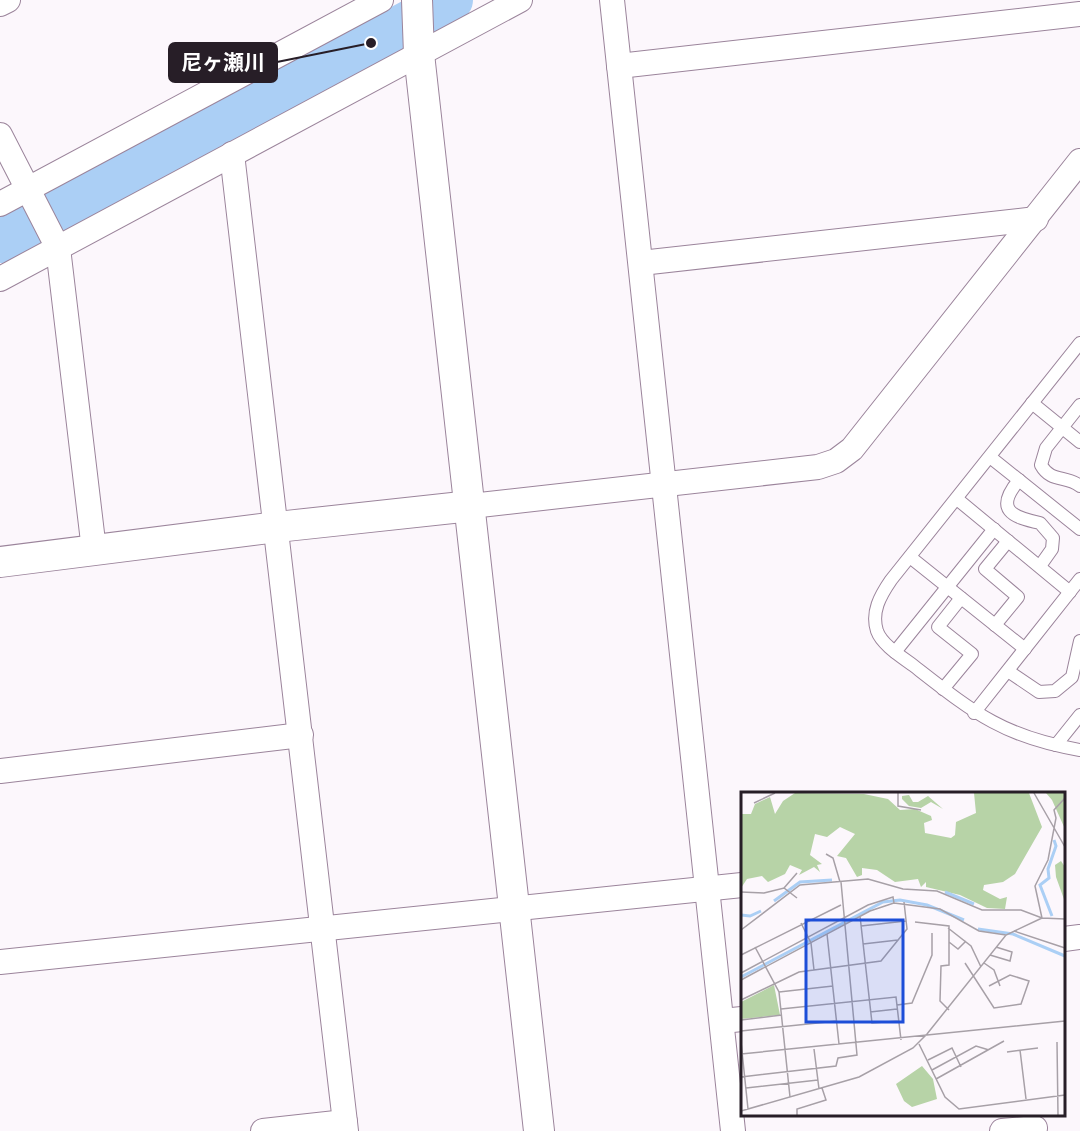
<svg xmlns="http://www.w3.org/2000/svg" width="1080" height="1131" viewBox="0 0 1080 1131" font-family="'Archivo Narrow','Noto Sans JP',sans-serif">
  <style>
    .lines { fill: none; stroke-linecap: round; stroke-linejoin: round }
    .river { stroke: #abcff5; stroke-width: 44 }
    .service-casing { stroke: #9b849b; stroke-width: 14 }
    .minor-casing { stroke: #9b849b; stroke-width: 26 }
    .tertiary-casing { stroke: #9b849b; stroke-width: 32 }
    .service { stroke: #fff; stroke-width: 12 }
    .minor { stroke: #fff; stroke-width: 24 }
    .tertiary { stroke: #fff; stroke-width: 30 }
    .inset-river { fill: none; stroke: #abcff5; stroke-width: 3 }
    .inset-road { fill: none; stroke: #a7a0a7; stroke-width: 1.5 }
    .view { fill: #1d4ed8; fill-opacity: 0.15; stroke: #1d4ed8; stroke-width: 3 }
    .inset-edge { fill: none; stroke: #271e27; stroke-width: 3 }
    .leader { fill: none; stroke: #271e27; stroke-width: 2 }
    .callout-dot { fill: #271e27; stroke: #fff; stroke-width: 2 }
    .callout { fill: #271e27; stroke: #271e27; stroke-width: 2 }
    .callout-label { font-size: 21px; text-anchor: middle; font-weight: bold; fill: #fff }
  </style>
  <rect width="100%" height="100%" fill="#fcf7fc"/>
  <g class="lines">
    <!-- river -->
    <polyline class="river" points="0,241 451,0"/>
    <defs>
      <g id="service">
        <path d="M1080 343 891 580C880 596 871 612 877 631 882 645 902 657 914 666 973 712 1003 737 1080 750"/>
        <polyline points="1032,403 1080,442"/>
        <path d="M1080 405 1046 448 1041 465C1051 483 1066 475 1080 486"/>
        <polyline points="990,457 1080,529"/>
        <path d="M1019 480C994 510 1012 517 1040 523L1053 538 1052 549 1040 566"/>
        <polyline points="957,499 1070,592"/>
        <polyline points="910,557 1025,649"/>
        <polyline points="995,625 1018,597 985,569 1008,541"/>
        <polyline points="895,652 994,529"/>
        <polyline points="1008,671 1039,692 1055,691 1072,677 1080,641"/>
        <polyline points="943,689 972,654 938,627 961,598"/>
        <polyline points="974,713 1080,579"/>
        <polyline points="1056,745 1080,715"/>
      </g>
      <g id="minor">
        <polyline points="612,0 733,1131"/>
        <polyline points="0,4 8,0"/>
        <polyline points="619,66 1080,14"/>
        <polyline points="0,135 58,248 94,550"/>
        <polyline points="232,154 346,1131"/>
        <polyline points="0,204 381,0"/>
        <polyline points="641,263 1036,219"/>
        <polyline points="0,279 520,0"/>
        <polyline points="471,506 818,467 836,461 852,449 1080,161"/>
        <polyline points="0,771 301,735"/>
        <polyline points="1064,939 1080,937"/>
        <polyline points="0,962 742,885"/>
        <polyline points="722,1021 742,1019"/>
        <polyline points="263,1131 345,1122"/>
        <polyline points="1002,1131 1035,1128"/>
      </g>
      <g id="tertiary">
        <polyline points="417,0 419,54 539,1131"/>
        <polyline points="0,562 277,527 471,506"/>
      </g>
    </defs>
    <!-- service casing -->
    <use href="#service" class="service-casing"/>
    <!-- minor casing -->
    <use href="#minor" class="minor-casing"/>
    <!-- tertiary casing -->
    <use href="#tertiary" class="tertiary-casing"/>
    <!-- service -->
    <use href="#service" class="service"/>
    <!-- minor -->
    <use href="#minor" class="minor"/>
    <!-- tertiary -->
    <use href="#tertiary" class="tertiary"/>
  </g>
  <!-- overview -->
  <g transform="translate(741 792)">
    <rect width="324" height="324" fill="#fcf7fc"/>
    <path d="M54 1 123 2 147 7 159 18 174 17 190 24 191 28 183 31 184 41 210 46 214 43 215 30 235 21 233 1H288L301 35 274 82 262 90 243 93 242 98 259 107 266 105 264 117 246 116 219 103 185 95V90L180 95 177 87 154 90 136 78 121 76V83L116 85 105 66 96 64 114 42 99 35 86 45 74 42 69 63 81 72 76 73 79 80 73 75 58 83 61 78 49 73 44 82 27 90 21 84 6 87 0 96V22H10L14 12 29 5 34 22 42 9ZM305 1H324V37L311 8ZM168 3 172 10H177L187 4 202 17 190 10 180 16 168 14 161 7V4ZM320 69 324 75V110L315 85 314 73ZM33 193 39 223 0 227V210ZM181 274 192 287 196 307 171 315 163 309 155 292Z" fill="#b7d3a7"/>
    <path class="inset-river" d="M204 100 233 112M33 109 59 90 91 88M0 123 9 124 20 119M311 124 299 93 308 86 307 77 315 54 313 48M237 137 272 142 324 164M0 185 142 110 159 108 186 113 223 128"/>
    <path class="inset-road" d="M157 1V14L180 18M293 1 324 55M13 11 34 1M85 62 92 66 99 90M43 96 56 81M0 100 23 101 43 96 56 106M153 111 199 117 238 139 265 143M119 124 131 231 158 229M174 130 208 134V173L200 174 199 209 208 218M60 131 70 151 73 178M120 134 165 129M207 136 230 154 240 175M0 138 59 93 127 87 162 97 196 99 241 118H280L301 126 324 127M273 139 324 156M86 142 98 252M208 150 217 157 225 149M122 152 157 148M14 155 38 200 49 305M0 163 100 113M249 163 269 169 271 160 255 155M224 171 253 216 280 212 288 189 269 183 248 194M243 171 253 178 259 194M0 181 127 113 152 105 153 111 129 119 0 188M38 200 92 194M0 208 58 180 140 169 166 137 163 110M156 213 171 211 191 163V141M40 217 155 205 160 248M129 220 156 217M0 228 41 223M0 239 96 229M186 242 265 143 301 126 294 94 307 68 315 26 313 18 324 6M0 250 7 317M316 250 317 323M178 252 204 305 218 317 324 303M73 257 78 297M279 258 285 307M266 260 297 256M0 262 324 229M187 268 211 256 220 275M191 278 235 254 248 258M0 285 95 274 97 266 116 263 100 90M195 287 263 249M5 296 77 288M0 319 118 285 172 256 186 242M56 323V317L85 308 81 296"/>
    <path class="view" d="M65 128H162V230H65Z"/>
    <rect width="324" height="324" class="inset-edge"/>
  </g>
  <!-- callouts -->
  <path class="leader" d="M371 43L277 62"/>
  <circle class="callout-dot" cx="371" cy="43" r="6"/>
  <rect class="callout" x="169" y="43" width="108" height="39" rx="6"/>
  <g class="callout-label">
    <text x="223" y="70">尼ヶ瀬川</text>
  </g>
</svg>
